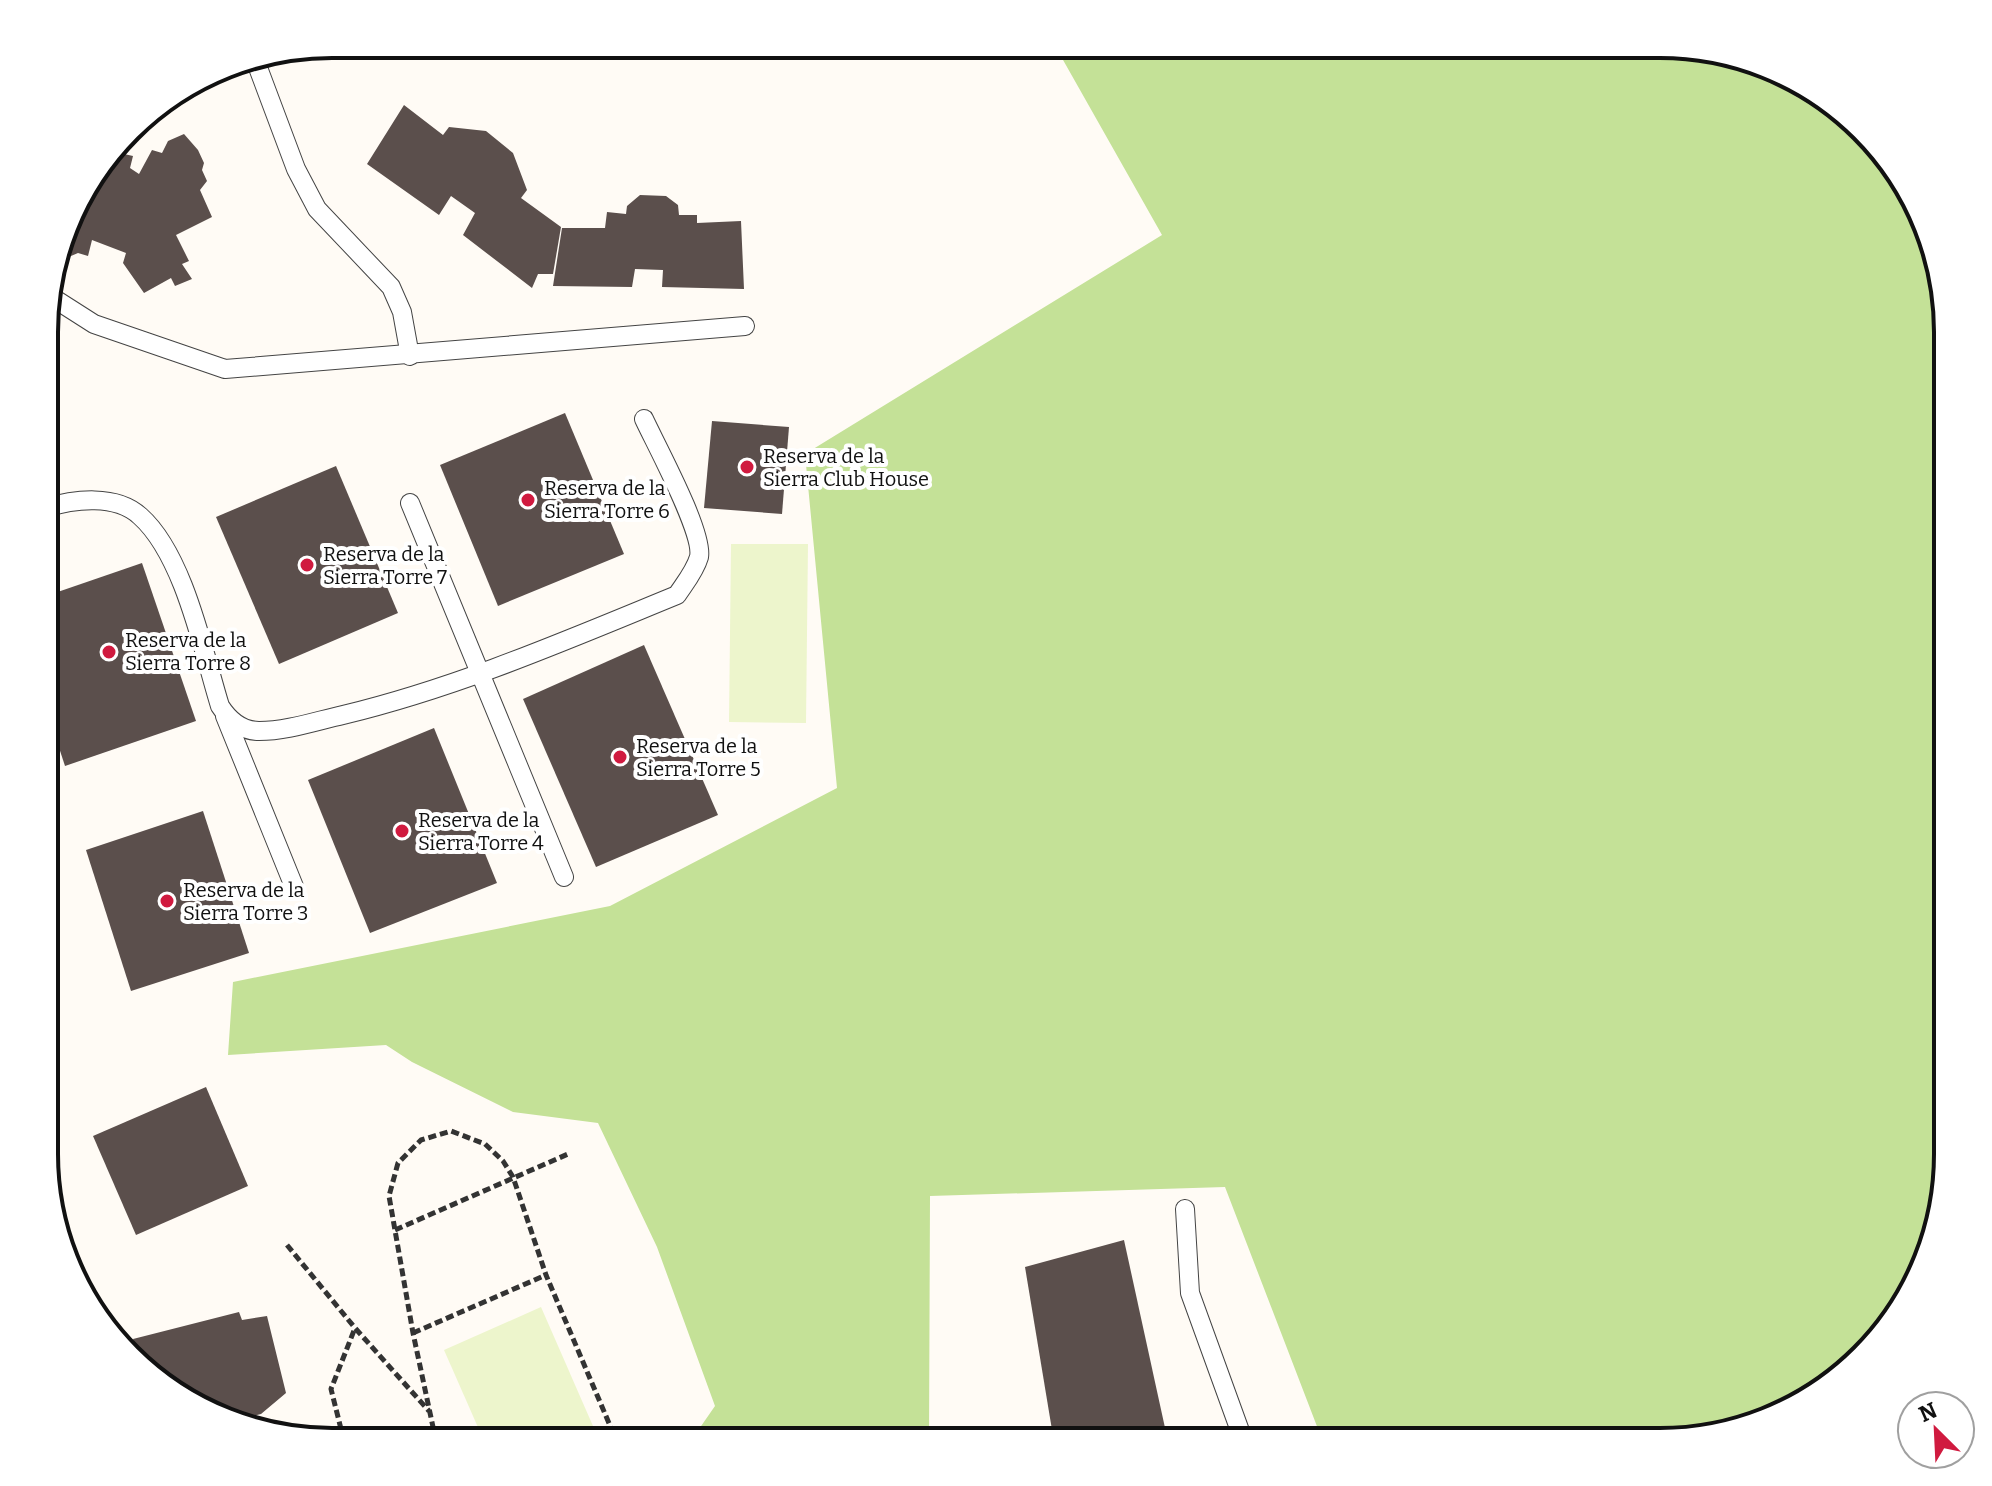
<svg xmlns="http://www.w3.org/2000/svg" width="1992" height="1486" viewBox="0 0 1992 1486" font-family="Bitter,serif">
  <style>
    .forest { fill: #c4e197 }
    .pitch { fill: #edf5cc }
    .building { fill: #5b4f4c }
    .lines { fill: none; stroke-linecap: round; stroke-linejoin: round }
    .lane-casing { stroke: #444; stroke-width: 20 }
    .path { stroke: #333; stroke-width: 5; stroke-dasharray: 8 4; stroke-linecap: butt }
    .lane { stroke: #fff; stroke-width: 18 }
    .poi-dot { fill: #d01a3f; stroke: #fff; stroke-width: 3 }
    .labels { text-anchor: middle; stroke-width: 8; stroke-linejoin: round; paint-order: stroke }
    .poi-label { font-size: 20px; fill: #111; stroke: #fff; text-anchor: start }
    .rim { fill: none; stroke: #111; stroke-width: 4 }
  </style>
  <rect width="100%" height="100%" fill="#fffbf5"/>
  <!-- forest -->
  <polygon class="forest" points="1054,44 1678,45 1770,66 1850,115 1918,205 1948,332 1947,1173 1926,1264 1877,1344 1787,1412 1660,1442 1323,1442 1225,1187 930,1196 929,1442 690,1442 715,1406 657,1247 598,1123 513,1112 412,1062 386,1045 228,1055 233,982 610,906 837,788 805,454 1162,235"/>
  <!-- pitch -->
  <g class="pitch">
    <polygon points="731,544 808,544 806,723 729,722"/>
    <polygon points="541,1307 600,1442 484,1441 444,1350"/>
  </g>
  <!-- building -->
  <g class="building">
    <polygon points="350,44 385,44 355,57"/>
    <polygon points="404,105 443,135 449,127 486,131 513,153 527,190 521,198 561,227 553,274 538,274 532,288 463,235 475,213 451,196 439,215 367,164"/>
    <polygon points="184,134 198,150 204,163 202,170 207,181 200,190 212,217 176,235 189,261 182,264 192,279 175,286 171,278 144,293 123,263 126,253 92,240 88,256 78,253 57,262 82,188 85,185 97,184 89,180 123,139 128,140 124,154 133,156 130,168 139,174 152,150 162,153 168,141"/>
    <polygon points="640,195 666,196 678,205 679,215 697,215 697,223 741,221 744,289 662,287 663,270 635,269 632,287 553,286 562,228 605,228 607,212 626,214 627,206"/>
    <polygon points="565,413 624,554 498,606 440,465"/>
    <polygon points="712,421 789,427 782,514 704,508"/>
    <polygon points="336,466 398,613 279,664 216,517"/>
    <polygon points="142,563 196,721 65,766 46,708 46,596"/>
    <polygon points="644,645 718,815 596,867 523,699"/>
    <polygon points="434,728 497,883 370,933 308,780"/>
    <polygon points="203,811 249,953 131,991 86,850"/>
    <polygon points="206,1087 248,1186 136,1235 93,1136"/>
    <polygon points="1124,1240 1167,1437 1152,1442 1054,1442 1025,1267"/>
    <polygon points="239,1312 242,1320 267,1316 286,1393 261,1414 229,1422 222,1420 141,1369 133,1339"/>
  </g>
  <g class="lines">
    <defs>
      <g id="lane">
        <polyline points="254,57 296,169 317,209 391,287 402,312 410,356"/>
        <polyline points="47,294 94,324 225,369 745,326"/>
        <polyline points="410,503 564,877"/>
        <path d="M46 508C74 499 116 494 140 516 184 555 203 651 220 706 229 720 242 731 259 731 287 731 316 721 343 715 459 687 567 640 677 595 685 583 695 571 699 557 704 533 656 445 644 419"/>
        <polyline points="225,716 295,889"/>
        <polyline points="45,938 50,964"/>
        <polyline points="1185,1209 1190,1293 1244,1442"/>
      </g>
    </defs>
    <!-- lane casing -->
    <use href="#lane" class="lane-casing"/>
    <!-- path -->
    <g class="path">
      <polyline points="395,1230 568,1154"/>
      <polyline points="287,1245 355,1328 429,1411"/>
      <polyline points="413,1333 546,1275"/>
      <polyline points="344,1441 331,1389 355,1328"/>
      <polyline points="436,1441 413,1333 389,1196 398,1163 421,1140 451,1131 485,1144 503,1161 513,1177 546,1275 617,1442"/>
    </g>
    <!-- lane -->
    <use href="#lane" class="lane"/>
  </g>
  <!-- markers -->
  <g class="poi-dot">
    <circle cx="747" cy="467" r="8"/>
    <circle cx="528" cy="500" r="8"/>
    <circle cx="307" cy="565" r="8"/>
    <circle cx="109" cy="652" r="8"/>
    <circle cx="620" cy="757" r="8"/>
    <circle cx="402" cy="831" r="8"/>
    <circle cx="167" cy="901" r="8"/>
  </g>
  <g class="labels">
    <!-- poi labels -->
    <g class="poi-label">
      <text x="763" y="463">Reserva de la<tspan x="763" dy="23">Sierra Club House</tspan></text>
      <text x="544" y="495">Reserva de la<tspan x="544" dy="23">Sierra Torre 6</tspan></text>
      <text x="323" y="561">Reserva de la<tspan x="323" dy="23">Sierra Torre 7</tspan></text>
      <text x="125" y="647">Reserva de la<tspan x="125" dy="23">Sierra Torre 8</tspan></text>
      <text x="636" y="753">Reserva de la<tspan x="636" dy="23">Sierra Torre 5</tspan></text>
      <text x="418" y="827">Reserva de la<tspan x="418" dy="23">Sierra Torre 4</tspan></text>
      <text x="183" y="897">Reserva de la<tspan x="183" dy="23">Sierra Torre 3</tspan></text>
    </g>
  </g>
  <!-- crop -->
  <path d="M0 0H1992V1486H0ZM332 58H1660A274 274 0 0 1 1934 332V1154A274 274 0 0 1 1660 1428H332A274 274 0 0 1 58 1154V332A274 274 0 0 1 332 58Z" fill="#fff" fill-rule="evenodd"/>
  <path class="rim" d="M332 58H1660A274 274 0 0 1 1934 332V1154A274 274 0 0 1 1660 1428H332A274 274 0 0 1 58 1154V332A274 274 0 0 1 332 58Z"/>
  <!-- north arrow -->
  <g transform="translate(1936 1430) rotate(336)"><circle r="38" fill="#ffffff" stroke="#a0a0a0" stroke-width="2"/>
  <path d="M0-6L14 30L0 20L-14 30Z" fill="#d01a3f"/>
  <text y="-12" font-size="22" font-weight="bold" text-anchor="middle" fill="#111111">N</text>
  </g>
</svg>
